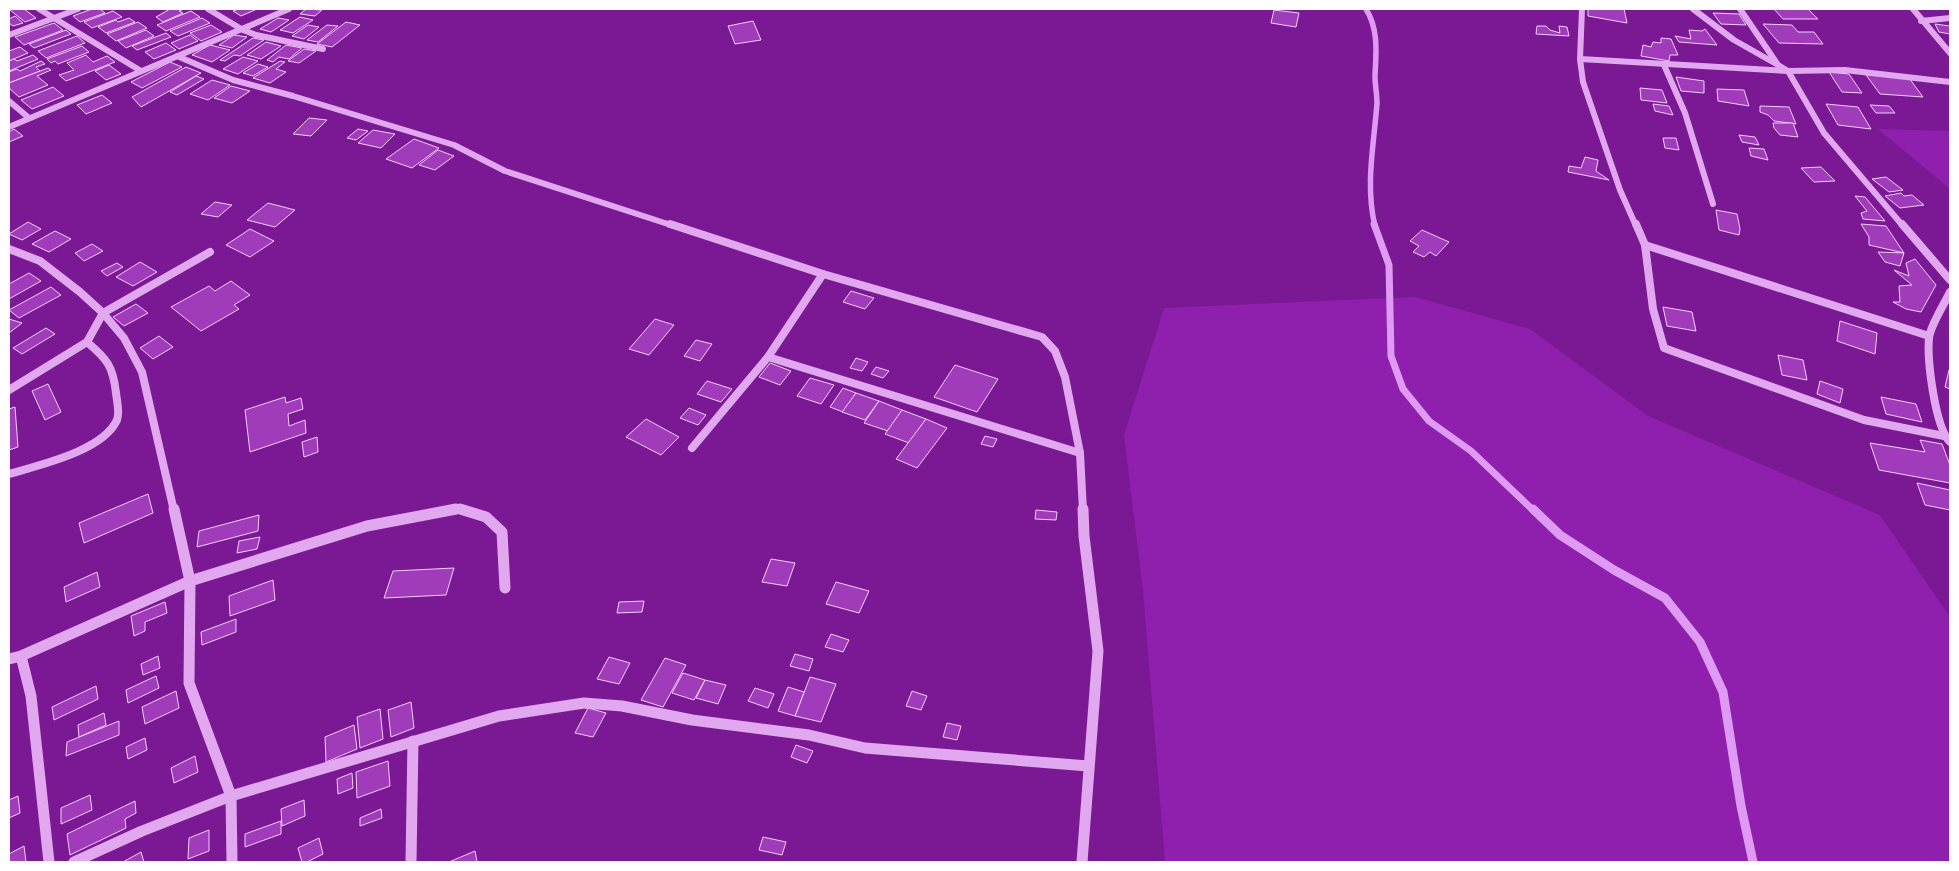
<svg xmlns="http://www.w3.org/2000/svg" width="1959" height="871" viewBox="0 0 1959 871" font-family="'Golos Text',sans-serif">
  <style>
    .green { fill: #8f20ad }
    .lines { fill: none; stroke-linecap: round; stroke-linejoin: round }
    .stream-far2 { stroke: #df9af3; stroke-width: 5.5 }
    .stream-far1 { stroke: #df9af3; stroke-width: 7 }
    .stream { stroke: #df9af3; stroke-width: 9 }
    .building { fill: #a03cba; stroke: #f2cffb }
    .minor-far2 { stroke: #e1a8f0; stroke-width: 6 }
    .minor-far1 { stroke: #e1a8f0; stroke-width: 8 }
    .minor { stroke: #e1a8f0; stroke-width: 11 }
  </style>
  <rect width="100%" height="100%" fill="#7b1893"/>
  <!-- green -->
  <g class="green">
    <polygon points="1878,129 1950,131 1950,189"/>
    <polygon points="1415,297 1530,329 1648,416 1880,515 1950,617 1950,862 1165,862 1143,590 1124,435 1164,308"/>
  </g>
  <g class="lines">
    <!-- stream-far2 -->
    <path class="stream-far2" d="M1366 9C1379 30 1376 53 1375 76 1375 85 1377 94 1377 103 1374 144 1365 186 1375 226"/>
    <!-- stream-far1 -->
    <polyline class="stream-far1" points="1374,224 1389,265 1391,356 1403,389 1429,421 1471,451 1534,511"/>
    <!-- stream -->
    <polyline class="stream" points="1533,509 1560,535 1614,570 1665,598 1700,642 1723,692 1741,806 1753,862"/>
  </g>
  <!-- building -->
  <g class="building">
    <polygon points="14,9 24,9 36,18 25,22 10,10"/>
    <polygon points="92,9 100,9 105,13 80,22 73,16"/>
    <polygon points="170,9 184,9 179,11 183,13 163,22 156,17"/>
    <polygon points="239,9 257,9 241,16 233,11"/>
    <polygon points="306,9 322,10 315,16 300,14"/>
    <polygon points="1588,9 1624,9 1627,23 1588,16"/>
    <polygon points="1774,9 1808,9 1818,19 1783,19"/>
    <polygon points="1274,10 1299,13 1296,27 1271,23"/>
    <polygon points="113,11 122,17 92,28 84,22"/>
    <polygon points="191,11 200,17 166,31 157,25"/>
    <polygon points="1713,13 1739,14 1746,25 1721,24"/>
    <polygon points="15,16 23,23 13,26 9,23 9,19"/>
    <polygon points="300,17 313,20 293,33 280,30"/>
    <polygon points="129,18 135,22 106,33 98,27 116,20 118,22"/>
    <polygon points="202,18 210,23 178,36 170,31"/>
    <polygon points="278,18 289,20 271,32 260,29"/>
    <polygon points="753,21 761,40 735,44 728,26"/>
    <polygon points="138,22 147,28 116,41 107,34"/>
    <polygon points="346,22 360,25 332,47 317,44"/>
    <polygon points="54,23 63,30 24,45 15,37"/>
    <polygon points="1763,24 1792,25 1798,32 1814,32 1823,44 1779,43"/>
    <polygon points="1935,24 1950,26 1950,34 1939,32"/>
    <polygon points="211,25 222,32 201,41 190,33"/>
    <polygon points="308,25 319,27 304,39 292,36"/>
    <polygon points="327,25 338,26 318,42 307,40"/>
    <polygon points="1537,26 1546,26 1550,30 1560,33 1559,26 1567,27 1569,36 1536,34"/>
    <polygon points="1705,29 1717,45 1679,42 1675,36 1691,39 1689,30 1702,31"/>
    <polygon points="66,30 71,34 34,48 29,44"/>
    <polygon points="146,30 154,36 126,48 118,41"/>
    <polygon points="166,33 171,37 137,50 132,46"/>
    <polygon points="190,35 198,41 179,49 171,43"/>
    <polygon points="234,35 247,37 232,48 219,45"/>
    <polygon points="77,36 85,43 46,58 38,51"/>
    <polygon points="253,38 264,40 240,56 234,55 225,61 220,60"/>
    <polygon points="1661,38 1671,39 1678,55 1670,55 1669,61 1641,56 1643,45 1651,47 1653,42 1661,43"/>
    <polygon points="266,42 281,46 261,59 247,55"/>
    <polygon points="166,43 176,50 154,59 145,52"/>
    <polygon points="210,45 230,50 212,62 192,55"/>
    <polygon points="286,45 302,48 289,59 279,57 273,62 267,60"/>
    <polygon points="82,46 89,52 58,64 55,61 51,63 47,59"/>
    <polygon points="20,47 28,53 9,61 9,51"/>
    <polygon points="304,49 316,51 299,63 288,61"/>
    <polygon points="33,55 38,59 9,71 9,61 14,59 17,61"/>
    <polygon points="86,55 93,62 107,56 115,62 66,81 59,75 74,70 67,63"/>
    <polygon points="243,57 258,61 238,74 223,69"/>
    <polygon points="41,61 45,64 36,67 40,71 9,83 9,72 17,69 20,71"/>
    <polygon points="280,61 285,62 276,69 286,72 270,83 253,78"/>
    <polygon points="170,62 182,67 142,88 131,82"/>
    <polygon points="258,64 268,67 253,76 243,73"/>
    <polygon points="109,65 121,74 106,80 95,71"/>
    <polygon points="186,67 201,73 141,107 132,97"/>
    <polygon points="48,68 51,70 37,76 48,85 19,97 9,88 9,83"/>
    <polygon points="1829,72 1849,74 1862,93 1842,92"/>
    <polygon points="1866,75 1909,78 1923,97 1880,94"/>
    <polygon points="196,76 204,79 177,95 170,92"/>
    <polygon points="1676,77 1704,81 1704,93 1681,91"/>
    <polygon points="212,80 230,85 208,100 190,94"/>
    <polygon points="231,86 250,91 232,103 214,98"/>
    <polygon points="53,87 64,96 32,109 21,100"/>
    <polygon points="1640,88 1662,90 1667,103 1641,100"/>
    <polygon points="1717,89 1744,90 1749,106 1718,101"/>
    <polygon points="102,95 112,103 86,114 77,105"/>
    <polygon points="1653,104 1669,106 1673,115 1655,111"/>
    <polygon points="1826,104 1858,107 1871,129 1838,125"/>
    <polygon points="1870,105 1889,106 1895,113 1876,113"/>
    <polygon points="1760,106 1789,107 1796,124 1774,121 1768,115 1760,112"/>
    <polygon points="309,118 327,120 311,136 293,134"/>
    <polygon points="1773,123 1793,123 1798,137 1780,135 1774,128"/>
    <polygon points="14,129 23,136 9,142 9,132"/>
    <polygon points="358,129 368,131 356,140 347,138"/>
    <polygon points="373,130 395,134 381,148 358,143"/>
    <polygon points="1739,135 1755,137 1759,145 1742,142"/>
    <polygon points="1663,138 1676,138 1679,150 1665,148"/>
    <polygon points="414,139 439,148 412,168 386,159"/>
    <polygon points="1749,148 1764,149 1768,160 1751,156"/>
    <polygon points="438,150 454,156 435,170 419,165"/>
    <polygon points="1585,157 1598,160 1596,171 1609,180 1568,172 1569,166 1581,168"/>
    <polygon points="1821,167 1835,181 1814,182 1801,168"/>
    <polygon points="1886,177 1903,190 1889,192 1872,179"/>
    <polygon points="1901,193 1904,196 1912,195 1924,205 1900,208 1885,196"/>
    <polygon points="1855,196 1865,197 1885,221 1863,219 1861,213 1867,211"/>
    <polygon points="215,202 232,205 218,217 201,214"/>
    <polygon points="268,203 295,210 275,227 247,220"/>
    <polygon points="1716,210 1737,214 1740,229 1739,235 1719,230"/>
    <polygon points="28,222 41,229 22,240 9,234"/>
    <polygon points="1861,224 1886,226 1904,253 1869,245 1869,237"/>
    <polygon points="250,229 274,241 250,257 226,245"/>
    <polygon points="1422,230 1449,242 1436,256 1430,252 1424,257 1413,252 1419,246 1410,241"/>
    <polygon points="55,231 71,239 49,252 32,244"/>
    <polygon points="92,244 103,251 84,261 75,253"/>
    <polygon points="1878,252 1904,253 1900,266 1885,262"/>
    <polygon points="1915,259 1936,285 1921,312 1906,309 1893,302 1900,302 1899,286 1912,285 1894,270 1909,276 1906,263"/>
    <polygon points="140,262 157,272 133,286 116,277"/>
    <polygon points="117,263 123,267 107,276 101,271"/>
    <polygon points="29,273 41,281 9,299 9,284"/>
    <polygon points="231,281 250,295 234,305 239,309 201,331 171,307 209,286 215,291"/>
    <polygon points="51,287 61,295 19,318 9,310"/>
    <polygon points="851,291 874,298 865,309 843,302"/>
    <polygon points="136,304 148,313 124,326 113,317"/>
    <polygon points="1663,307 1692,312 1696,331 1667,326"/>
    <polygon points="9,319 22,323 9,333"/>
    <polygon points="655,319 674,325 649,355 629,349"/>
    <polygon points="1840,321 1877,333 1875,354 1837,341"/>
    <polygon points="46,328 55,334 22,354 13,348"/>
    <polygon points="159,336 173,347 153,359 140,348"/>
    <polygon points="696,340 712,344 700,361 684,356"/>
    <polygon points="1778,355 1803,360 1807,380 1782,375"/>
    <polygon points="856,358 868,362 862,371 850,368"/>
    <polygon points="770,363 791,371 780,385 759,377"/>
    <polygon points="955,365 998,379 977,412 934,397"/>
    <polygon points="876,367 889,371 883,378 871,374"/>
    <polygon points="1949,370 1950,370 1950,389 1945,387"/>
    <polygon points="810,378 834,385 821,404 797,396"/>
    <polygon points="707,381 732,389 721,402 697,394"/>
    <polygon points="1820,381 1843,389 1840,403 1817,394"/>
    <polygon points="48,384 61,412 45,420 32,391"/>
    <polygon points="843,388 856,393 843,412 830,407"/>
    <polygon points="856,393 879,401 865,420 842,412"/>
    <polygon points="285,397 286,403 301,398 303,409 288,414 289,426 305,420 306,433 250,452 245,410"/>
    <polygon points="1881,397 1916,404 1922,422 1886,414"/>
    <polygon points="879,401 902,410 888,431 864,423"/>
    <polygon points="15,407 18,447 9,450 9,409"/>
    <polygon points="689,408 706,415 698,425 680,418"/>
    <polygon points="902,410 926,419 909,443 885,434"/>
    <polygon points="646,419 679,437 661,455 626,437"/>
    <polygon points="926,419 947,428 917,468 896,459"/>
    <polygon points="985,436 997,439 993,447 981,444"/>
    <polygon points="317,437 318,452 304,457 302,442"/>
    <polygon points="1920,440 1942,444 1950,465 1950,483 1879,470 1870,443 1925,452"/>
    <polygon points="1917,483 1950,490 1950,510 1925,505"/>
    <polygon points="148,494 153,513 84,543 79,523"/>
    <polygon points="1036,510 1057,512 1056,520 1035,519"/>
    <polygon points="259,515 258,531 197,547 199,531"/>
    <polygon points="260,537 257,549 237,553 239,541"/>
    <polygon points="771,559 795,563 787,586 762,582"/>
    <polygon points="454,568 446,595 384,598 393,571"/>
    <polygon points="97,572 100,587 66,602 64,587"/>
    <polygon points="273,580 275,600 230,616 229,596"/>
    <polygon points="836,582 869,591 859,613 826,604"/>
    <polygon points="644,601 642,612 617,613 619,602"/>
    <polygon points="165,602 167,613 145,622 145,631 134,636 131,616"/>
    <polygon points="236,619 236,632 202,645 201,632"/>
    <polygon points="831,634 849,640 843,652 825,647"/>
    <polygon points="795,654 813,659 809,671 790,666"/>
    <polygon points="158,656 160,668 143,675 141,664"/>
    <polygon points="609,657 630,663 619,684 597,679"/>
    <polygon points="665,658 686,665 663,707 641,700"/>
    <polygon points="683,673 705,680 694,700 672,693"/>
    <polygon points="156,676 159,688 128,703 126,690"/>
    <polygon points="810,677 836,684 821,722 795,716"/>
    <polygon points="705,680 726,685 718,704 696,698"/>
    <polygon points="96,686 98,699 54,720 52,707"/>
    <polygon points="788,687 804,692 795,716 778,711"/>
    <polygon points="755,688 774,694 768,708 748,701"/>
    <polygon points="176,691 179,708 145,724 142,707"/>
    <polygon points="912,691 927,696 921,710 906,706"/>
    <polygon points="411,702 414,728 391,737 388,710"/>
    <polygon points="588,708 606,713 593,737 575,733"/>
    <polygon points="380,709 383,739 360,748 357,717"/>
    <polygon points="104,713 106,725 79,737 78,725"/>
    <polygon points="119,721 119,735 66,756 67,742"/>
    <polygon points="947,723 961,726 957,740 943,737"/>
    <polygon points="354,725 357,749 326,762 325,737"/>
    <polygon points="145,738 147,750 128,759 126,747"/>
    <polygon points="796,745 813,751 807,763 791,757"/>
    <polygon points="195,756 198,772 174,783 171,768"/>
    <polygon points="388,761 390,786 357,798 356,772"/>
    <polygon points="352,773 353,788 338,794 337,779"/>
    <polygon points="90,795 92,810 61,824 61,808"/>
    <polygon points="18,796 20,813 9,818 9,800"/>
    <polygon points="304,800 305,816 282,826 281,809"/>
    <polygon points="135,801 136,813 125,819 126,828 70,855 67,834"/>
    <polygon points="381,809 382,818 360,826 360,818"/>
    <polygon points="281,821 281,834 245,847 245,834"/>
    <polygon points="209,830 209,851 188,859 189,838"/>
    <polygon points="763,837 786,842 782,855 759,850"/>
    <polygon points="319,838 323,854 307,862 302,862 298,848"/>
    <polygon points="24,846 26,862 9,862 9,854"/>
    <polygon points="475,851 477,862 449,862"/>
    <polygon points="141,852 144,862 123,862"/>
  </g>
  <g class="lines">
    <!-- minor-far2 -->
    <g class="minor-far2">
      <polyline points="39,9 141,71"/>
      <polyline points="208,9 243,30 256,35 323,49"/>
      <polyline points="1582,9 1580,59 1583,82 1620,190 1636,226"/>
      <polyline points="1693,9 1734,40 1778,65"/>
      <polyline points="1740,9 1778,65 1788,71 1824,133 1903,226"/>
      <polyline points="1913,9 1950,53"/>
      <polyline points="1921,21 1950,18"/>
      <polyline points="9,35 78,9"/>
      <polyline points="177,56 233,80 293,96 454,145 505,171 674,226"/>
      <polyline points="1580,59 1788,71 1845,70 1950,82"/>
      <polyline points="1664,65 1685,113 1713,204"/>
      <polyline points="9,101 29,118"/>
      <polyline points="9,127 289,9"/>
    </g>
    <!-- minor-far1 -->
    <g class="minor-far1">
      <polyline points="670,224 823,274 768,357 1080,453"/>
      <polyline points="1636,224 1645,245 1653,309 1664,348 1864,420 1944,436"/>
      <polyline points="1902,224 1950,280"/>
      <polyline points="1645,245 1929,336"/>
      <polyline points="9,249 40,261 80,292 103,313 124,338 142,372 174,511"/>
      <polyline points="823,274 1042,337 1055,351 1065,377 1080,453 1083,511"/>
      <path d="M1950 292C1945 303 1930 326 1929 338 1927 360 1935 427 1950 442"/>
      <polyline points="9,390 87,342 103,313 210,252"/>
      <polyline points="692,448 768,357"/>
      <path d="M9 474C39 465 103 451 117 420 120 412 117 402 116 393 113 366 107 359 87 342"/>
      <polyline points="449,511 458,509 464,511"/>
    </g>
    <!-- minor -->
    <g class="minor">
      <polyline points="174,509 190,581 367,526 456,509"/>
      <polyline points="460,509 486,517 502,532 505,588"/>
      <polyline points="21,656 31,696 49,862"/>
      <polyline points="9,659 21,656 190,581 189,683 231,796 232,862"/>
      <polyline points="74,862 142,831 231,796 499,716 584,703 622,706 692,720 809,735 865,748 1088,766"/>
      <polyline points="411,862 413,741"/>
      <polyline points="1082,862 1098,651 1084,536 1083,509"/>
    </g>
  </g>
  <!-- border -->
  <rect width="1959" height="871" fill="none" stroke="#ffffff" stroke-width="20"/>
</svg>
